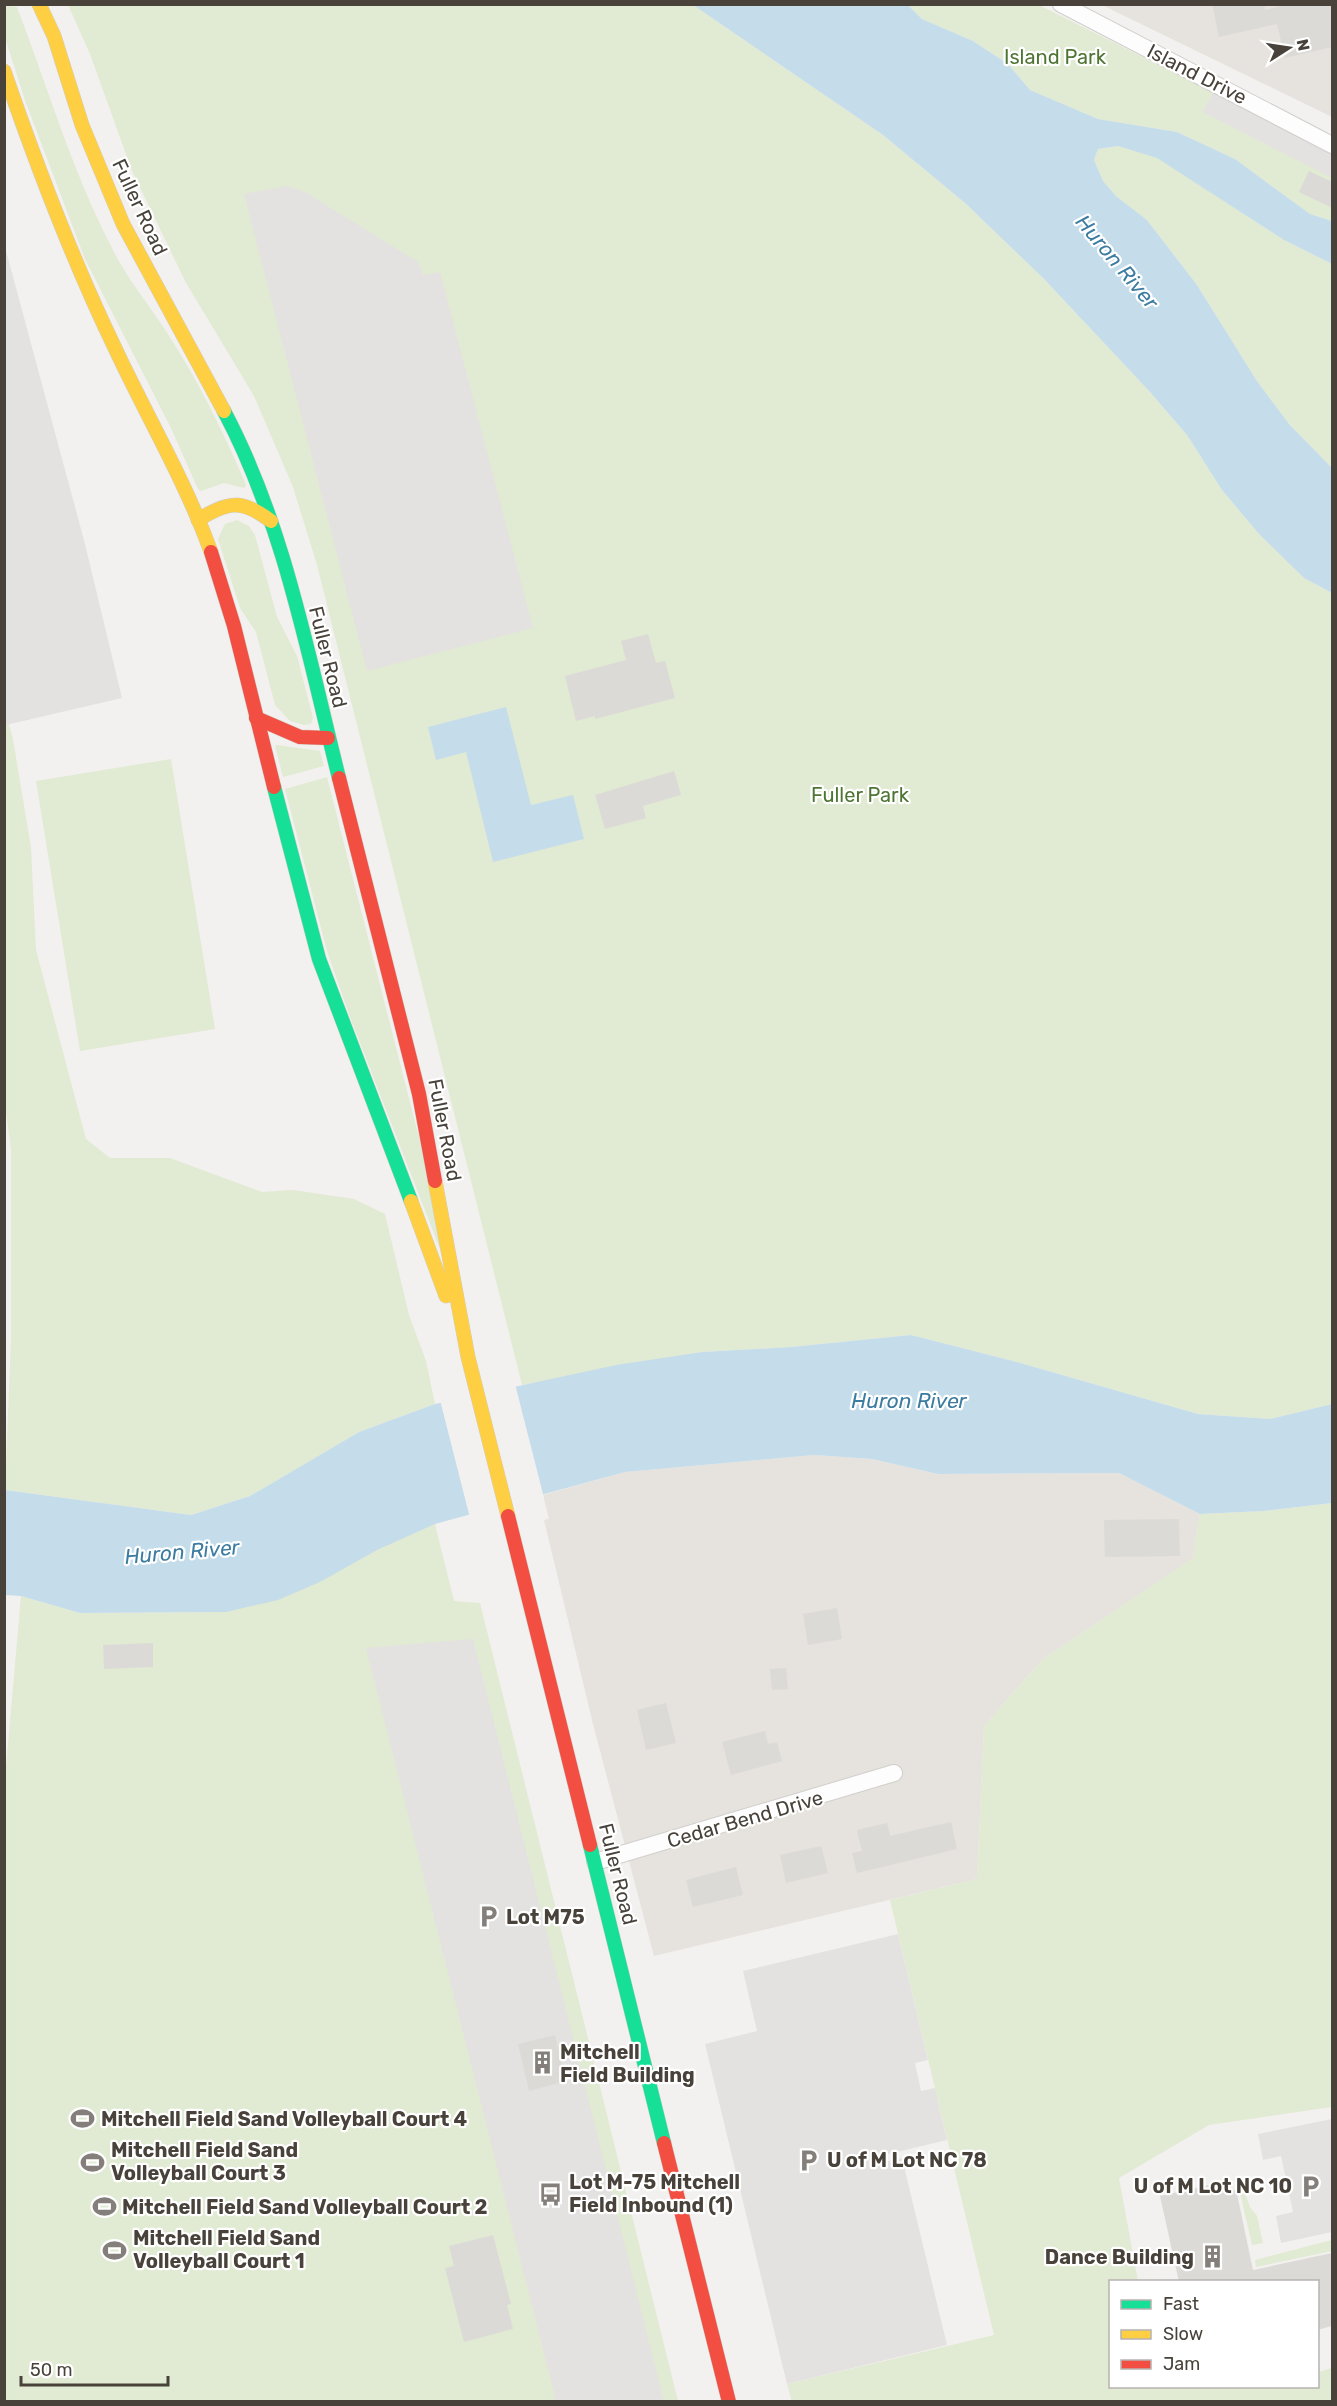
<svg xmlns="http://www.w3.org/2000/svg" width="1337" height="2406" viewBox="0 0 1337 2406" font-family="Rubik,sans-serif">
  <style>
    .residential { fill: #e6e2dd }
    .green { fill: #e1ead2 }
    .parking { fill: #e4e2e0 }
    .water { fill: #c5ddeb }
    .pier { fill: #f3f1ef }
    .building { fill: #dcdad7 }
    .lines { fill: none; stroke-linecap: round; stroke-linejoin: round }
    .street-casing { stroke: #d1cfcc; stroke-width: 18 }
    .fast-casing { stroke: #d1cdc7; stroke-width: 15 }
    .slow-casing { stroke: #d1cdc7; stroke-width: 15 }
    .jam-casing { stroke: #d1cdc7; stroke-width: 15 }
    .street { stroke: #fdfdfd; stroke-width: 16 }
    .fast { stroke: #16e098; stroke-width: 14 }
    .slow { stroke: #ffcf43; stroke-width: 14 }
    .jam { stroke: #f24e42; stroke-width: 14 }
    .labels { text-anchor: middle; stroke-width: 4.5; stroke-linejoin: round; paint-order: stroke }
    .park-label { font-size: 20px; fill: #4f7534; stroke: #fff }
    .street-label { font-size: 20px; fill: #48423b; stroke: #fff }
    .poi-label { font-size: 20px; font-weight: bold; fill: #48423b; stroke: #fff; text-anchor: start }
    .water-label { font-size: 21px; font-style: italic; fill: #3d7ca1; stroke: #fff }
  </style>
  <rect width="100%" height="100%" fill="#f3f1ef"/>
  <!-- residential -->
  <g class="residential">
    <polygon points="1102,5 1332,5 1332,117"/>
    <polygon points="814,1455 872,1459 938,1474 1119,1473 1200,1514 1193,1558 1042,1660 984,1726 977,1879 654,1956 593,1724 544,1520 549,1519 543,1495 625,1472"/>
  </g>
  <!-- green -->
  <g class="green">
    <path d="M4 5 17 7C48 88 72 171 112 248 128 281 152 308 171 339 201 386 225 435 246 485L244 488 224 483 201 491 198 489 171 428 85 259 26 103 5 38Z"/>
    <polygon points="68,5 693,5 883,135 965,203 1044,279 1150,392 1187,435 1222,490 1259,534 1304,578 1332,593 1332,1404 1270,1419 1198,1414 1013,1361 911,1335 791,1347 702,1352 522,1385 317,565 293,487 254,396 186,283 132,171 90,54"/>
    <polygon points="908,5 1039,5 1332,152 1332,221 1310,214 1235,159 1177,132 1098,119 1030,90 1008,64 973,41 922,19"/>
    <polygon points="1118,146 1157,157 1284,240 1332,264 1332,468 1289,424 1257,381 1197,285 1147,220 1116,196 1103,181 1094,160 1098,149"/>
    <polygon points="237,520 249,526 255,535 277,617 297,656 313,718 311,724 304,725 290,721 275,705 256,632 240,608 218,539 225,524"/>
    <polygon points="4,707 13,739 31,847 36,950 86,1139 110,1158 170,1158 262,1192 293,1190 354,1199 385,1214 409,1315 426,1361 435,1404 359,1432 250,1496 191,1515 5,1490 11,1338 11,1149 4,1098"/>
    <polygon points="277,745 320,751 324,766 283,777 275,746"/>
    <polygon points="171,759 215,1029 80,1051 36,781"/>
    <polygon points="327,777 426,1165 452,1280 350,1017 327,951 285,789"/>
    <polygon points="1332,1503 1332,2107 1209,2125 1119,2178 1138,2281 1110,2282 1110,2386 1318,2386 1318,2372 1332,2368 1332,2401 792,2402 787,2384 994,2335 890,1900 977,1879 984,1726 1042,1660 1193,1558 1200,1514 1264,1511"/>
    <polygon points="435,1524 454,1601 480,1603 678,2401 5,2402 4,1789 21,1596 80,1613 226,1612"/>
    <polygon points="1239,2188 1244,2191 1250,2207 1257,2216 1263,2243 1252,2245"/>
    <polygon points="1332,2240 1332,2251 1256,2267 1255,2260"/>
  </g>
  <!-- parking -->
  <g class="parking">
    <polygon points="1218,84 1332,145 1332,178 1203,112"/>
    <polygon points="287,186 305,192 418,262 423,275 440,272 533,628 367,671 244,194"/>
    <polygon points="5,247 85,544 122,698 6,725"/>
    <polygon points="473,1639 664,2401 556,2401 366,1648"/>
    <polygon points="898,1934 928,2060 915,2063 921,2091 935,2088 947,2140 884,2155 886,2162 902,2158 947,2345 787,2384 705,2044 757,2031 743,1971"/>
    <polygon points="1332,2119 1332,2232 1281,2243 1276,2216 1293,2212 1281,2156 1263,2160 1258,2134"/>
  </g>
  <!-- water -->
  <g class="water">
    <polygon points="693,5 908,5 922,19 973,41 1008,64 1030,90 1098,119 1177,132 1235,159 1310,214 1332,221 1332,264 1284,240 1157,158 1118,146 1098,149 1094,160 1103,181 1116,196 1147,220 1197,285 1257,381 1289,424 1332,468 1332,593 1304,578 1259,534 1222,490 1187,435 1150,392 1044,279 965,203 883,135"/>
    <polygon points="506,707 531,805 573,795 584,839 493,862 466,752 436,760 428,727"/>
    <polygon points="911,1335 1013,1361 1198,1414 1270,1419 1332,1404 1332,1503 1264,1511 1200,1514 1119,1473 938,1474 872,1459 814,1455 625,1472 435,1524 377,1550 320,1582 278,1600 226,1612 80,1613 21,1596 5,1595 5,1490 191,1515 250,1496 359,1432 435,1404 616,1365 702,1352 791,1347"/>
  </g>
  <!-- pier -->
  <polygon class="pier" points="515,1384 544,1498 470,1518 440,1400"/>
  <!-- building -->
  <g class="building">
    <polygon points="1212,4 1264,4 1265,10 1290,4 1332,4 1332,47 1285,58 1277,24 1219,37"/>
    <polygon points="1309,171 1332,182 1332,208 1299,192"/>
    <polygon points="648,634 656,663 665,661 675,698 595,719 595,716 576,721 565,676 626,660 621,641"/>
    <polygon points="674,771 681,795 643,806 646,818 605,829 595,795"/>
    <polygon points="1179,1519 1180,1556 1105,1557 1104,1520"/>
    <polygon points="837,1608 842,1639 808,1645 803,1614"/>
    <polygon points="153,1643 153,1667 104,1669 103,1645"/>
    <polygon points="786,1668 788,1689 772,1690 770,1669"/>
    <polygon points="666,1703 676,1743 646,1750 637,1710"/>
    <polygon points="765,1731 768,1744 777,1742 782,1761 731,1775 722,1742"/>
    <polygon points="951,1822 957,1849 857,1873 852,1853 862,1851 857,1830 887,1823 890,1836"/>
    <polygon points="821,1846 828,1873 786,1883 780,1855"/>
    <polygon points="736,1867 743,1895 693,1907 686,1880"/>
    <polygon points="555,2035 566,2081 529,2091 518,2044"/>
    <polygon points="1222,2182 1224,2192 1236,2189 1253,2270 1332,2253 1332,2326 1317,2330 1317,2282 1179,2282 1160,2196"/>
    <polygon points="493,2235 511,2304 507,2305 513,2329 464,2342 445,2268 454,2266 449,2246"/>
  </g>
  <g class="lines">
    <defs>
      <g id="street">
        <polyline points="1061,4 1332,145"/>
        <polyline points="595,1862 894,1773"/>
      </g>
      <g id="fast">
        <path d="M224 411C284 524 308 655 339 778"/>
        <polyline points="274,787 319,959 411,1201"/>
        <polyline points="590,1845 664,2143"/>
      </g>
      <g id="slow">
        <polyline points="39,4 54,36 82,125 123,224 224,411"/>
        <path d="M4 71C36 164 71 257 114 346 146 415 185 480 211 552"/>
        <path d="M198 520C228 501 242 499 271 521"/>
        <polyline points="435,1181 468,1357 508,1516"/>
        <polyline points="411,1201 446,1296"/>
      </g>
      <g id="jam">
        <polyline points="211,552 234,626 274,787"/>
        <polyline points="256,718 300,737 328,738"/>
        <polyline points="339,778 419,1094 435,1181"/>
        <polyline points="508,1516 590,1845"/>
        <polyline points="664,2143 729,2402"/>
      </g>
    </defs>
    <!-- street casing -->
    <use href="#street" class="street-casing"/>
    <!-- fast casing -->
    <use href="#fast" class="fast-casing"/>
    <!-- slow casing -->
    <use href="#slow" class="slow-casing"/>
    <!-- jam casing -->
    <use href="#jam" class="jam-casing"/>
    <!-- street -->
    <use href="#street" class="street"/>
    <!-- fast -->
    <use href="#fast" class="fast"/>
    <!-- slow -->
    <use href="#slow" class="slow"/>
    <!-- jam -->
    <use href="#jam" class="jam"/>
  </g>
  <!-- icons -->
  <defs>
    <symbol id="parking-bare" viewBox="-9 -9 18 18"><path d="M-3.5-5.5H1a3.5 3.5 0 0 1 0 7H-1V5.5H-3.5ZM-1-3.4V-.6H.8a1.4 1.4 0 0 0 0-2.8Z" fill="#847f7a" stroke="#fff" stroke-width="2.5" paint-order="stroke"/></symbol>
    <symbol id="building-bare" viewBox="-9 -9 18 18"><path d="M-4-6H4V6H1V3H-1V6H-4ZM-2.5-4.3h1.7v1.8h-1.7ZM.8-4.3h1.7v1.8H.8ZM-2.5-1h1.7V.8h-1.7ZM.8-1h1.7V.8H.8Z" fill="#847f7a" stroke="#fff" stroke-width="2.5" paint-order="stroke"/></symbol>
    <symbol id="stadium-bare" viewBox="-9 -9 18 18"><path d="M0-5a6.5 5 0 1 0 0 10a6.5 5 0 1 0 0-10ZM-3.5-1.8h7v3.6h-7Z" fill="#847f7a" stroke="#fff" stroke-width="2.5" paint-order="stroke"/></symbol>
    <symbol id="bus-bare" viewBox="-9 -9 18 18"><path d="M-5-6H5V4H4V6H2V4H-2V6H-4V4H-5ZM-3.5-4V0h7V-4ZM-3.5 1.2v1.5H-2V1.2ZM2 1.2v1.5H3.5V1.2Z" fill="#847f7a" stroke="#fff" stroke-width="2.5" paint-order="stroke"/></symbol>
  </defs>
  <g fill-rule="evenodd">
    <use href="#parking-bare" x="472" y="1900" width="33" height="33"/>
    <use href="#building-bare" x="526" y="2046" width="33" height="33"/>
    <use href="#stadium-bare" x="66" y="2102" width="33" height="33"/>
    <use href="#parking-bare" x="792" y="2144" width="33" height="33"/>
    <use href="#stadium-bare" x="76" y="2146" width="33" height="33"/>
    <use href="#parking-bare" x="1294" y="2170" width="33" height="33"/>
    <use href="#bus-bare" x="534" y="2178" width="33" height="33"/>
    <use href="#stadium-bare" x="88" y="2190" width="33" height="33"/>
    <use href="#stadium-bare" x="98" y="2234" width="33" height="33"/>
    <use href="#building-bare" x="1196" y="2240" width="33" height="33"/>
  </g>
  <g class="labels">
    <!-- park labels -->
    <g class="park-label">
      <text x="1055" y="64">Island Park</text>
      <text x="860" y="802">Fuller Park</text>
    </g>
    <!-- street labels -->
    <g class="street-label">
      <text transform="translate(1197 74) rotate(27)" y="7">Island Drive</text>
      <text transform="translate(140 207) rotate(65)" y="7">Fuller Road</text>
      <text transform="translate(328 657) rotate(76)" y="7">Fuller Road</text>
      <text transform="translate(445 1130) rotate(79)" y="7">Fuller Road</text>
      <text transform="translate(745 1819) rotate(-16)" y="7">Cedar Bend Drive</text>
      <text transform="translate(618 1874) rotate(76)" y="7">Fuller Road</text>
    </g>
    <!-- poi labels -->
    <g class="poi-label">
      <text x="506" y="1924">Lot M75</text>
      <text x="560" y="2059">Mitchell<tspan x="560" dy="23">Field Building</tspan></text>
      <text x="101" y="2126">Mitchell Field Sand Volleyball Court 4</text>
      <text x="111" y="2157">Mitchell Field Sand<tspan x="111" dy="23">Volleyball Court 3</tspan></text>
      <text x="827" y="2167">U of M Lot NC 78</text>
      <text x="569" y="2189">Lot M-75 Mitchell<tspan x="569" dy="23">Field Inbound (1)</tspan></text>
      <text x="1292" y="2193" text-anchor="end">U of M Lot NC 10</text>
      <text x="122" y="2214">Mitchell Field Sand Volleyball Court 2</text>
      <text x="133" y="2245">Mitchell Field Sand<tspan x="133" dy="23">Volleyball Court 1</tspan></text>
      <text x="1194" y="2264" text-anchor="end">Dance Building</text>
    </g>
    <!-- water labels -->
    <g class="water-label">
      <text transform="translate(1117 262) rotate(50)" y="7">Huron River</text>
      <text x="909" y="1408">Huron River</text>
      <text transform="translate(182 1552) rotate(-5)" y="7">Huron River</text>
    </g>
  </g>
  <!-- border -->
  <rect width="1337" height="2406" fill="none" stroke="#48423b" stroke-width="12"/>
  <!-- legend -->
  <rect x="1109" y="2280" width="210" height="108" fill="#ffffff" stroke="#b6b3b1" stroke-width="1.5"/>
  <rect x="1121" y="2300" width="30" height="9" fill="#16e098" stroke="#b6b3b1" stroke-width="1.5"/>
  <text x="1163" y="2310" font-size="18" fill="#48423b">Fast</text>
  <rect x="1121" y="2330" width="30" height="9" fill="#ffcf43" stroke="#b6b3b1" stroke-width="1.5"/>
  <text x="1163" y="2340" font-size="18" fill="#48423b">Slow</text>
  <rect x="1121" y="2360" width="30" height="9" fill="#f24e42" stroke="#b6b3b1" stroke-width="1.5"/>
  <text x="1163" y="2370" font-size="18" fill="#48423b">Jam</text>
  <!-- north arrow -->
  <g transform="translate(1289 48) rotate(78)" stroke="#ffffff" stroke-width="4.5" paint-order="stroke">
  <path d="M0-4.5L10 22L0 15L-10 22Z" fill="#48423b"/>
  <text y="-9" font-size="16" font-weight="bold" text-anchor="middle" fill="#48423b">N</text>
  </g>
  <!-- scale -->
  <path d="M21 2376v9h147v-9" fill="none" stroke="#48423b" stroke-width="3"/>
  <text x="30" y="2376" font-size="18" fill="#48423b" stroke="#ffffff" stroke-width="4.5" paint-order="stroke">50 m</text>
</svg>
